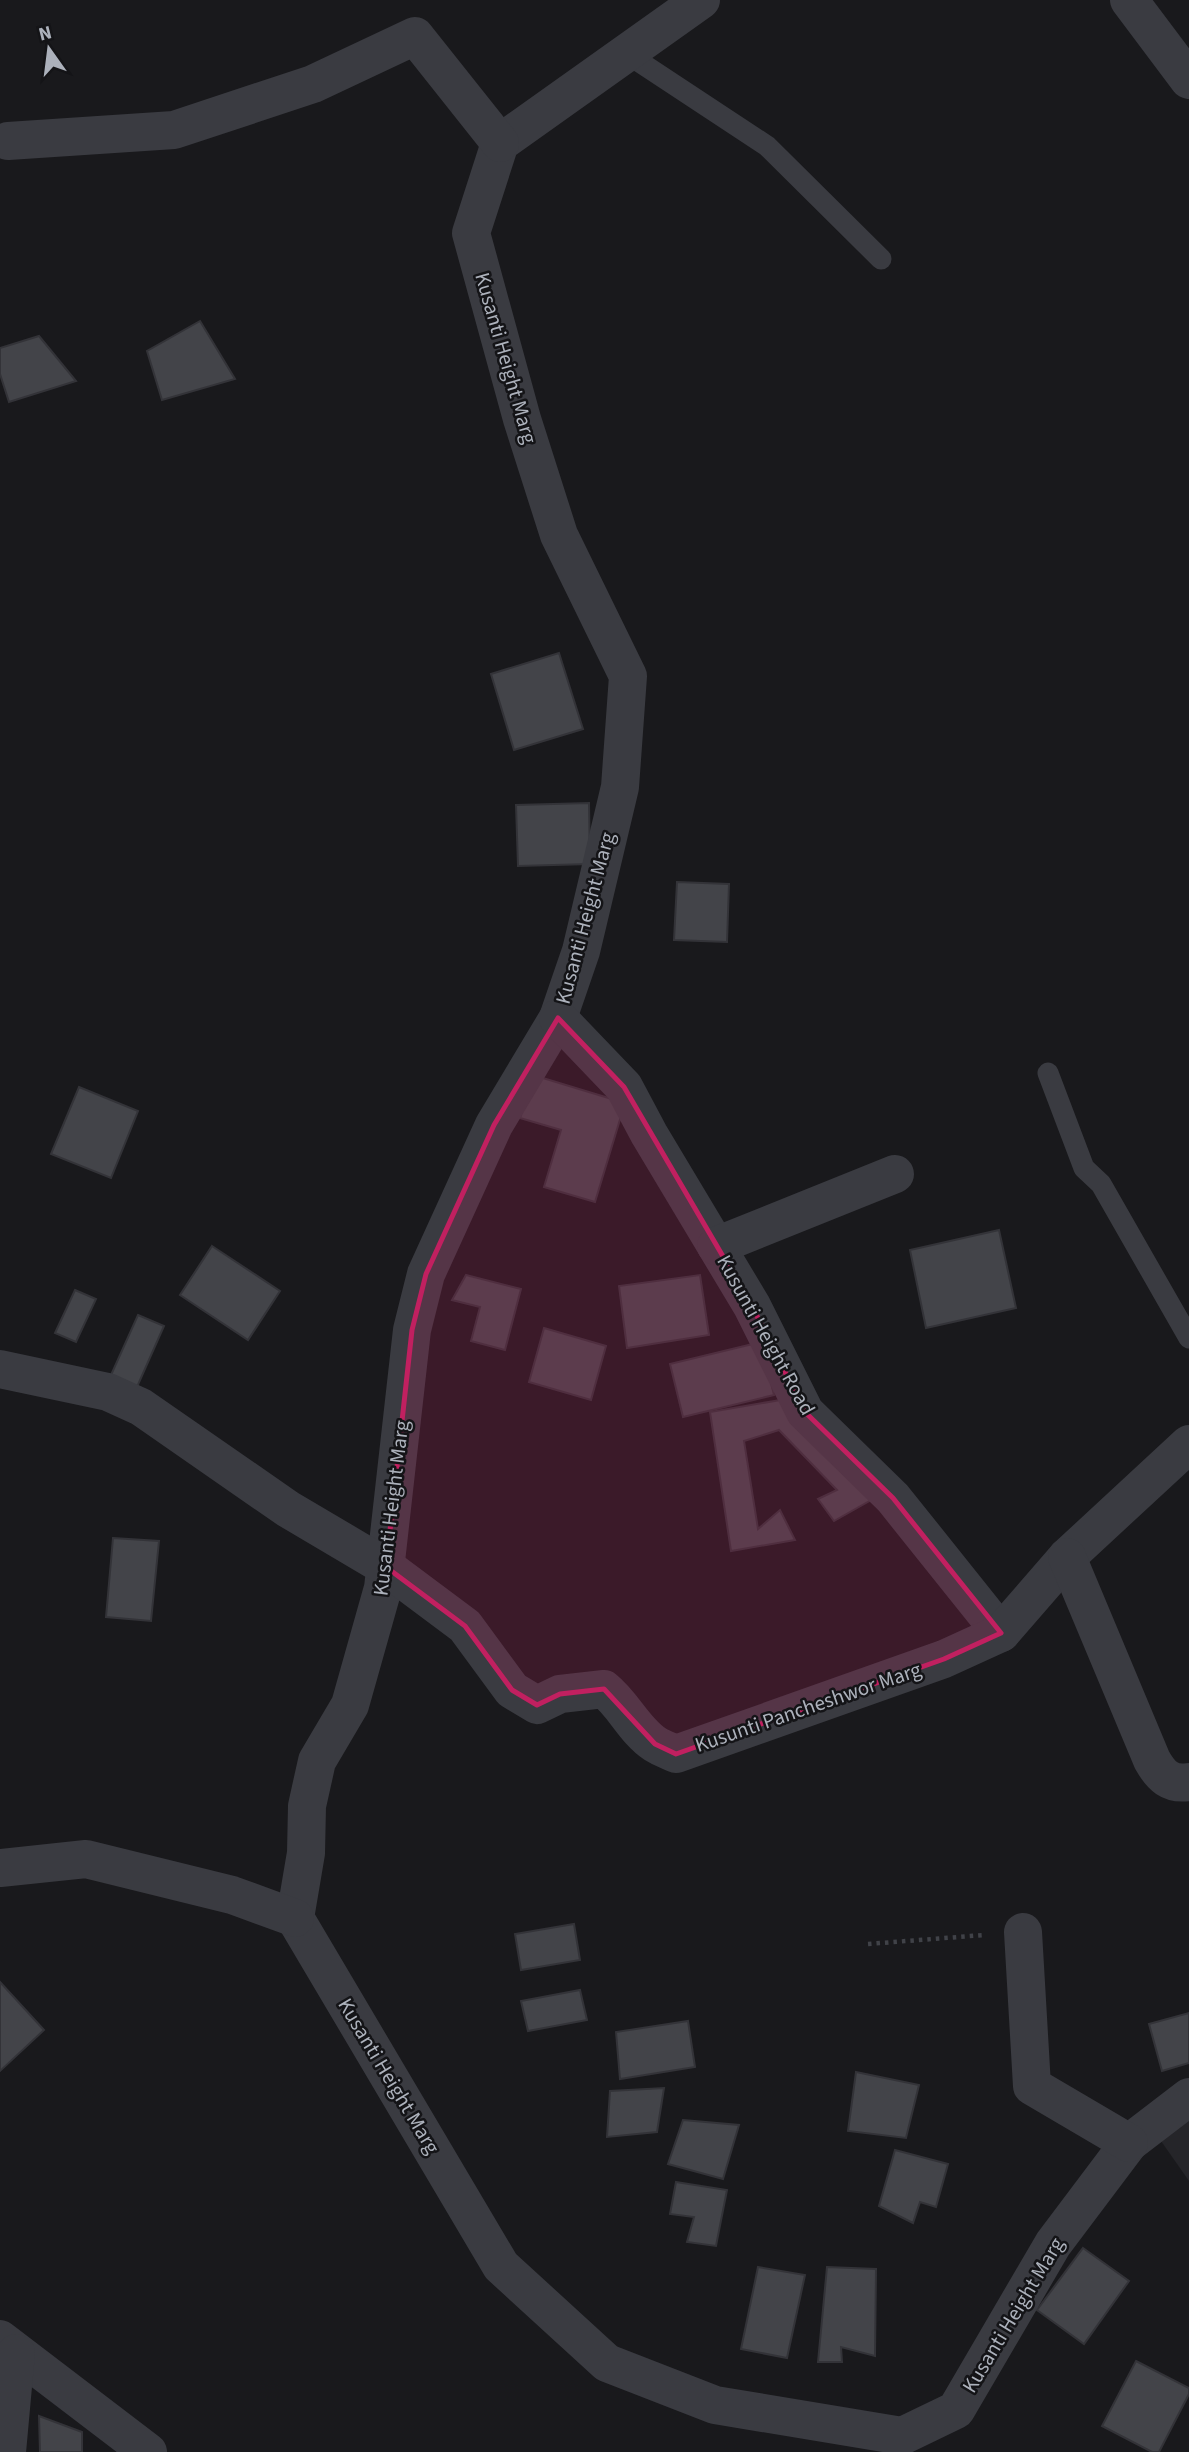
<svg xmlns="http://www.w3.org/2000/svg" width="1189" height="2452" viewBox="0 0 1189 2452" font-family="'Source Sans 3',sans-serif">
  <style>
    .built { fill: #252529 }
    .building { fill: #434449; stroke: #333338; stroke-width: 2 }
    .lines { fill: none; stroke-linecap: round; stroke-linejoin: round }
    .path { stroke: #404248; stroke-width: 4.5; stroke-dasharray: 3.5 5; stroke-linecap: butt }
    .lane { stroke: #3a3b41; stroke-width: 21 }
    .street { stroke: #3a3b41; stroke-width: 38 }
    .marked { fill: #c12060; fill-opacity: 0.2; stroke: #c12060; stroke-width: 5; stroke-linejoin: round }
    .labels { text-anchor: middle; stroke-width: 5; stroke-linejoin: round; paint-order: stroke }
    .street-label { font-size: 21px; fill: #acb1bb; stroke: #141417 }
  </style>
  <rect width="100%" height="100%" fill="#19191c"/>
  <!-- built -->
  <polygon class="built" points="1189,2108 1189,2181 1154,2131"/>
  <!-- building -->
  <g class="building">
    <polygon points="200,321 235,379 162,400 147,351"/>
    <polygon points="39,336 76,381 9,402 0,374 0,348"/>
    <polygon points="559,653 583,729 514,750 491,674"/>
    <polygon points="589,803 590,864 518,866 516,805"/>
    <polygon points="677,882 729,884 727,942 674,940"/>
    <polygon points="533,1075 625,1103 595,1202 544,1187 561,1130 520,1118"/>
    <polygon points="79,1087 138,1111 111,1178 51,1154"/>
    <polygon points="999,1230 1016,1308 926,1328 910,1250"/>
    <polygon points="212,1246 280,1291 248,1340 180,1295"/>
    <polygon points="466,1275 521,1289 505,1350 471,1341 480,1307 452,1300"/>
    <polygon points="700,1275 709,1335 627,1348 619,1286"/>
    <polygon points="75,1290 96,1299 76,1342 55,1333"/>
    <polygon points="138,1315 164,1326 137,1387 111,1375"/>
    <polygon points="544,1328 606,1346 591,1400 529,1382"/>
    <polygon points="761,1342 774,1395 683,1417 670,1364"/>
    <polygon points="792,1398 880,1495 834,1521 818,1499 837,1490 779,1430 744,1441 758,1529 780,1510 795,1540 731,1551 710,1412"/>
    <polygon points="113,1538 159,1541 151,1621 106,1617"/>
    <polygon points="574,1924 580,1960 521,1970 515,1934"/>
    <polygon points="0,1982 44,2030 0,2071"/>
    <polygon points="580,1990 587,2020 528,2031 521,2001"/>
    <polygon points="1189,2013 1189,2063 1162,2071 1149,2024"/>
    <polygon points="688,2021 695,2067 620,2079 616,2032"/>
    <polygon points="856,2072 919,2085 906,2138 848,2131"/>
    <polygon points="664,2088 657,2132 607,2137 610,2091"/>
    <polygon points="683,2120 739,2125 723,2179 668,2164"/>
    <polygon points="895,2150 948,2164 936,2207 920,2202 913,2223 879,2206"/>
    <polygon points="676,2182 727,2190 716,2246 687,2242 694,2217 670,2214"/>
    <polygon points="1083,2248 1129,2281 1084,2344 1037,2310"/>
    <polygon points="758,2267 805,2275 787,2358 741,2349"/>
    <polygon points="827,2267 876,2269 875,2356 841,2347 842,2362 818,2362"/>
    <polygon points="1136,2361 1189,2388 1189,2394 1159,2452 1152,2452 1102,2426"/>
    <polygon points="39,2416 82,2432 82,2452 40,2452"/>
  </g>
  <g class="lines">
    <!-- path -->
    <polyline class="path" points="868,1944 984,1935"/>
    <!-- lane -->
    <g class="lane">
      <polyline points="626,53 767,146 881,259"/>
      <polyline points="1048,1073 1084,1168 1101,1184 1189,1338"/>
    </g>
    <!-- street -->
    <g class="street">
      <polyline points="701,0 500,143 471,233 522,419 559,535 628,676 620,787 581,951 558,1018 494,1125 426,1274 412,1330 383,1588 350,1705 317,1761 307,1806 306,1853 295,1918 501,2266 607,2363 715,2405 902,2436 956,2410 1053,2244 1129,2143 1189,2097"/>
      <polyline points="1129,0 1189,80"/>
      <polyline points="8,141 174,130 313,84 415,36 500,143"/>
      <polyline points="558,1018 624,1087 649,1134 752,1306 805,1412 893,1498 1001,1633"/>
      <polyline points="716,1246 895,1174"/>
      <path d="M0 1369 108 1392 141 1407 288 1509 386 1567 465 1626 512 1690 537 1705 560 1694 604 1689C624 1705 634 1730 655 1744 661 1748 670 1751 676 1754L944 1659 1001 1633 1067 1557 1189 1444"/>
      <path d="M1067 1557 1152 1760C1161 1776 1170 1785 1189 1782"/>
      <polyline points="0,1868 86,1859 232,1895 295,1918"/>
      <polyline points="1023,1932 1032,2086 1129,2143"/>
      <polyline points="0,2339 148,2452"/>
      <polyline points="7,2452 16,2353"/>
    </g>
  </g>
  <!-- marked area -->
  <path class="marked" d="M558 1018 624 1087 752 1306 805 1412 893 1498 1001 1633 944 1659 676 1754 655 1744 604 1689 560 1694 537 1705 512 1690 465 1626 386 1567 412 1330 426 1274 494 1125Z"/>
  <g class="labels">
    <!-- street labels -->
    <g class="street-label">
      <text transform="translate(506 358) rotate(74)" y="7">Kusanti Height Marg</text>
      <text transform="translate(585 918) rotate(-75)" y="7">Kusanti Height Marg</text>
      <text transform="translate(766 1335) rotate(61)" y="7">Kusunti Height Road</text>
      <text transform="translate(391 1508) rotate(-83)" y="7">Kusanti Height Marg</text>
      <text transform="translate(808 1707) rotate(-19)" y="7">Kusunti Pancheshwor Marg</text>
      <text transform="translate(389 2076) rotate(59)" y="7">Kusanti Height Marg</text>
      <text transform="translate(1013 2315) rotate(-59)" y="7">Kusanti Height Marg</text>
    </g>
  </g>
  <!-- north arrow -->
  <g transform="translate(49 49) rotate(346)" stroke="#141417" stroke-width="5" paint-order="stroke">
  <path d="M0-5L12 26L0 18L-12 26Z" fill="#acb1bb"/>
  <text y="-10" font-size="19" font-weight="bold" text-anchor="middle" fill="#acb1bb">N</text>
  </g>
</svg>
